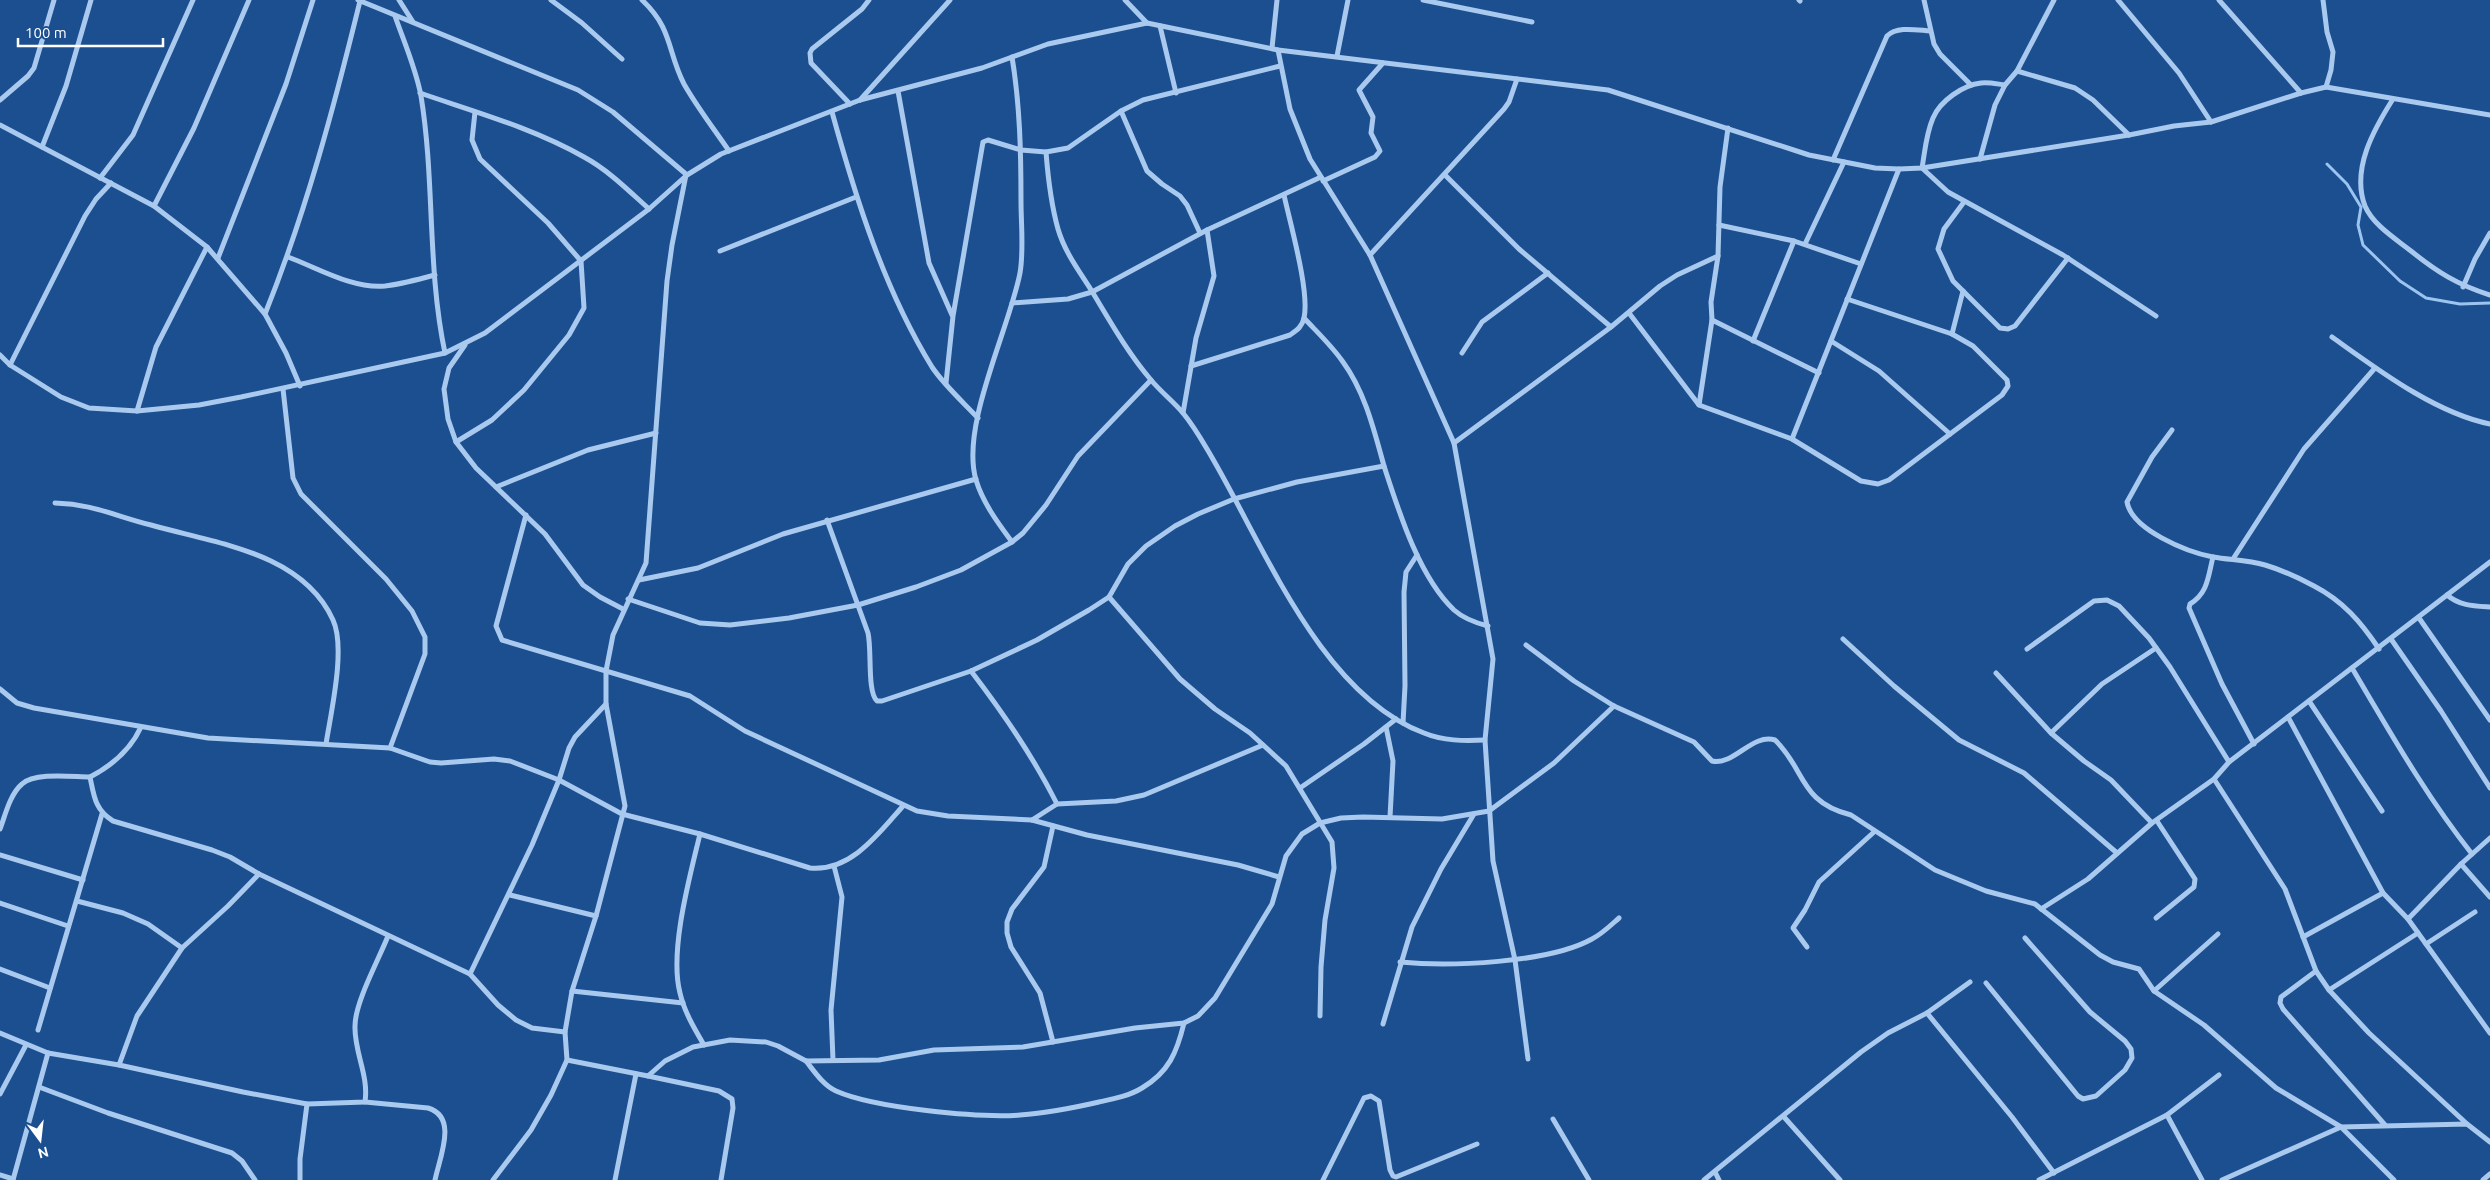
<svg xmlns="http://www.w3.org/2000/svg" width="2490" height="1180" viewBox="0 0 2490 1180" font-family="Ubuntu,sans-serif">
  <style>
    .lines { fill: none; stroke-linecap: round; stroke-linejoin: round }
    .stream { stroke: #9cc4f0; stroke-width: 3 }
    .street { stroke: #a9c9ee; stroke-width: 5 }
  </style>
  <rect width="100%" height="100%" fill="#1b4f8f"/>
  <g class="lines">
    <!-- stream -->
    <polyline class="stream" points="2327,164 2347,184 2361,207 2358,225 2363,245 2400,281 2426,298 2460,304 2490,303"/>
    <!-- street -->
    <g class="street">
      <polyline points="358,0 578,90 613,112 687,175"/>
      <polyline points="399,0 413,22"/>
      <polyline points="551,0 582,23 622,59"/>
      <path d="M642 0C673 29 667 51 684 84 697 107 714 129 729 151"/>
      <polyline points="1125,0 1147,23"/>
      <polyline points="1423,0 1532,22"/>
      <polyline points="1799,0 1800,1"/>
      <polyline points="1924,0 1934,44 1940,54 1971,85"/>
      <polyline points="2118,0 2179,73 2211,122"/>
      <polyline points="2219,0 2301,93"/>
      <polyline points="2323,0 2327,32 2333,52 2331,70 2326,87"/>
      <path d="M395 16C404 42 416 69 421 96 435 181 427 269 445 353"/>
      <polyline points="1160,26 1176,93"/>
      <polyline points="1272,48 1277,0"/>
      <polyline points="1278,50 1290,109 1310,159 1370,255 1454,443 1493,659 1485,740 1493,861 1515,960 1528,1059"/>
      <polyline points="1337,56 1348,0"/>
      <polyline points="2017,71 2075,88 2093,100 2129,135"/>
      <path d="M2005 85C1997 84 1989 82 1981 83 1963 85 1940 101 1933 118 1926 134 1925 151 1922 168L1948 192 2063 255 2156 316"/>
      <polyline points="898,91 929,263 952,315"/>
      <path d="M420 93C475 112 533 128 584 157 608 170 628 190 649 209"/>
      <path d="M2393 99C2374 129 2351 169 2365 206 2373 225 2396 239 2411 251 2437 272 2458 285 2490 295"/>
      <polyline points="0,100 28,76 34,68 54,0"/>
      <polyline points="860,100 950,0"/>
      <polyline points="850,104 811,63 810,53 812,49 862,9 869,0"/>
      <polyline points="1121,111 1147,171 1162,184 1180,196 1187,205 1200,233"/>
      <path d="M832 112C856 199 884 289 932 367 944 385 963 402 978 418"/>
      <polyline points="0,125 154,206 207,247 265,314 286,353 300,386"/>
      <polyline points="42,147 66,86 91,0"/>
      <path d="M1046 152C1048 178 1051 204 1058 229 1065 253 1080 272 1093 293 1111 323 1128 353 1151 380 1161 392 1174 402 1183 413 1192 424 1200 437 1207 449 1262 540 1318 693 1424 733 1443 741 1464 741 1485 740"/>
      <polyline points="1980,159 1995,105 2005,85 2017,71 2054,0"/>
      <path d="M1833 160 1887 36C1897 26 1916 30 1930 31"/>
      <polyline points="1445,175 1519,249 1611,327"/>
      <polyline points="100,178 133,135 193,0"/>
      <polyline points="1323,181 1375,157 1380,151 1371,133 1373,117 1359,90 1383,63"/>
      <polyline points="1964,202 1944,229 1938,249 1953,281 2000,328 2008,329 2015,326 2068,258"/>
      <polyline points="154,206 194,128 249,0"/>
      <polyline points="1719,225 1794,241 1861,264"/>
      <polyline points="1805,244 1844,162"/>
      <polyline points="720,251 856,197"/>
      <polyline points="1370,255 1504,109 1509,102 1517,79"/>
      <path d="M288 257C318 268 352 289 385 286 402 284 419 279 435 275"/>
      <polyline points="218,258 286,84 313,0"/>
      <polyline points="2463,287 2475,259 2490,233"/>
      <polyline points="1012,303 1068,299 1092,292 1207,230 1321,177"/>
      <polyline points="1629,313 1699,405 1792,439 1861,481 1878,484 1889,480 2002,395 2008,386 2007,380 1973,346 1952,334 1847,299"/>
      <path d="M265 314C306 212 334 107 360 1"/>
      <path d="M1304 318C1317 332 1332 346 1343 362 1365 392 1374 430 1384 466"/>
      <polyline points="1712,320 1819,373"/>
      <polyline points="1952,334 1963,291"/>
      <path d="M2332 337C2377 369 2435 413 2490 424"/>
      <polyline points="1753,341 1794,241"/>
      <polyline points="1831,341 1879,371 1950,434"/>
      <polyline points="465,345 449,368 444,389 448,419 456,442 476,468 545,534 583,585 600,597 623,609"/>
      <polyline points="1462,353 1482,322 1548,273"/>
      <polyline points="0,355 10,365 61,397 89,408 137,411 199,405 241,397 445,353 485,333 649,209 687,175 721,154 860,100 982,68 1048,44 1147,23 1278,50 1608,90 1809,155 1875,168 1899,169 1922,168 2129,135 2174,126 2211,122 2301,93 2326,87 2490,115"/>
      <polyline points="10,365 85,216 96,199 111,183"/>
      <path d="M1191 366 1290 335C1297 330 1302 327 1304 318 1310 292 1290 223 1284 195"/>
      <polyline points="946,383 953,316 983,142 988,140 1021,150 1046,152 1068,148 1121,111 1143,100 1280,66"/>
      <polyline points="283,389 293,478 301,494 386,579 412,611 425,637 425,654 390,748"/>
      <polyline points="1699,405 1712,320 1711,302 1718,256"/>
      <polyline points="137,411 156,347 207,247"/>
      <polyline points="1183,413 1196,338 1214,276 1207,230"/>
      <path d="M2172 430 2152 457 2127 502C2132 530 2187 552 2213 557 2230 560 2248 560 2265 565 2282 570 2299 578 2314 586 2343 601 2361 622 2379 649"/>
      <polyline points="1792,439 1899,169"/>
      <polyline points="456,442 492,420 524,390 569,335 584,308 581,261 548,223 480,159 472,140 475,112"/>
      <polyline points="1454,443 1611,327 1660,286 1677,275 1718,256 1720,187 1728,128"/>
      <polyline points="496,487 588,450 656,433"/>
      <path d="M55 503C93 504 115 516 151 525 214 543 302 552 333 620 346 648 331 712 326 744"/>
      <polyline points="526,515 496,626 502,640 690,696 745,731 917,811 948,816 1032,820 1087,835 1238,865 1279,877"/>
      <path d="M827 520 868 633C872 650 867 692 877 701H882L971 671 1037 640 1089 610 1109 597 1128 564 1146 546 1175 526 1198 514 1234 499 1297 482 1384 466C1399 512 1419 577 1454 610 1464 619 1476 623 1488 626"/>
      <path d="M1012 542C998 523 983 503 976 480 960 426 1009 330 1020 273 1024 250 1021 225 1021 201 1021 153 1020 105 1012 57"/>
      <path d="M2213 557C2208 577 2208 593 2190 604L2189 608 2222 684 2254 744"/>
      <polyline points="2233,559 2304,449 2375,368"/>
      <polyline points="639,580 698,568 783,534 976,479"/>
      <path d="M2447 595C2460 606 2474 606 2490 607"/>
      <polyline points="1109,597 1180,679 1215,709 1250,733 1286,766 1332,842 1334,868 1325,920 1321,967 1320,1016"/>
      <polyline points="628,599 700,623 730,625 789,618 858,605 916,587 961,570 1012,542 1023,533 1046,505 1078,456 1151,380"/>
      <polyline points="2419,618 2490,720"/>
      <polyline points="1843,639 1894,686 1959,740 2024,773 2117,853"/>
      <polyline points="2391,639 2441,711 2490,788"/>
      <path d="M1526 645 1574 681 1614 706 1694 742 1712 761C1734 766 1752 733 1775 740 1806 770 1799 802 1851 815L1935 870 1986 891 2035 904 2100 955 2113 962 2139 969 2154 991 2204 1025 2276 1088 2341 1127 2394 1180"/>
      <polyline points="2027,649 2094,601 2107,600 2119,606 2149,638 2170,667 2229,762"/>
      <path d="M2352 668C2390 732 2426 796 2472 854"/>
      <path d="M971 671C1004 714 1033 756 1057 804"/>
      <polyline points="1996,673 2051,733 2084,761 2111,780 2152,823"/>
      <path d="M0 689 17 703 34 708 208 738 390 748 430 762 441 763 494 759 510 761 559 780 622 814 700 834 810 868C851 872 879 833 903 806"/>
      <polyline points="2309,701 2382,811"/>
      <polyline points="2288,717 2383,893 2408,919 2490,1033"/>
      <polyline points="1403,723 1405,686 1404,592 1406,572 1417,555"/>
      <path d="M141 727C131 749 111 766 90 777 94 796 95 810 113 821L212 850 230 857 259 874 470 974 498 1005 516 1020 532 1028 565 1032"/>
      <polyline points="1386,727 1393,761 1390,817"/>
      <polyline points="2051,733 2102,684 2156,648"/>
      <polyline points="2214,779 2285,889 2316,971 2329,990 2369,1033 2467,1124"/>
      <polyline points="1300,788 1364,744 1396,719"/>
      <polyline points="1032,820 1057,804 1116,801 1144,795 1263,745"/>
      <path d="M0 829C5 816 10 794 22 784 35 772 73 777 90 777"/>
      <path d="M700 834C690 876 669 951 680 993 684 1011 694 1028 704 1045"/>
      <polyline points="0,855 83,880"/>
      <polyline points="2461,864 2490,897"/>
      <polyline points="510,895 596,916"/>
      <polyline points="77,901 123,913 148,924 182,948"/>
      <polyline points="0,903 68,926"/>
      <polyline points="2041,909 2088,879 2152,823 2214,779 2229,762 2490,562"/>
      <polyline points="2156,918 2194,887 2195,879 2157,821"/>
      <polyline points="2408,919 2461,864 2490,838"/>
      <polyline points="2303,937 2383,893"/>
      <polyline points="2426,944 2475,912"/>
      <polyline points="1807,947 1793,928 1805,910 1819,882 1874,832"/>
      <path d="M1400 962C1449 967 1549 963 1592 939 1602 934 1611 925 1619 918"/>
      <polyline points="0,969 50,988"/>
      <polyline points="2316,971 2281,997 2280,1003 2283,1009 2385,1125"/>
      <polyline points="470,974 532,845 559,780 569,748 575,737 606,704"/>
      <polyline points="1986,983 2078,1096 2083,1099 2096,1096 2125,1070 2132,1058 2131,1049 2125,1041 2090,1012 2025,938"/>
      <polyline points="2329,990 2418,933"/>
      <polyline points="572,991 683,1003"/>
      <polyline points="2154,991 2218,934"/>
      <polyline points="1927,1013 2012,1117 2054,1173"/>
      <polyline points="1383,1024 1412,927 1441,869 1474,814"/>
      <polyline points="38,1030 102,814"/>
      <path d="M0 1033 48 1053 119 1065 243 1092 307 1104 365 1102C369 1075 354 1052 355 1026 355 1002 379 959 388 936"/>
      <polyline points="1053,1042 1040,993 1011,947 1007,933 1007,922 1012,909 1044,867 1053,826"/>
      <polyline points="567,1060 648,1076 665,1061 693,1047 730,1040 766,1042 778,1046 806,1061 879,1060 934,1050 1023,1047 1135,1028 1184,1023 1198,1016 1215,998 1272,904 1286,856 1302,834 1320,823 1341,818 1363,817 1442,819 1489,811 1554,763 1614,706"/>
      <polyline points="833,1060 831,1010 842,897 834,866"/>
      <path d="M806 1061C814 1071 823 1085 836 1091 874 1108 978 1118 1020 1115 1047 1113 1073 1108 1099 1102 1113 1099 1129 1096 1142 1088 1169 1072 1177 1052 1184 1023"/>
      <polyline points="119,1065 137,1016 182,948 228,906 259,874"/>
      <polyline points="648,1076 719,1091 732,1099 733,1108 721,1180"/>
      <polyline points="39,1087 108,1113 232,1153 242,1161 255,1180"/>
      <polyline points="0,1094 26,1045"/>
      <path d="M365 1102 428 1108C458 1117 440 1156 435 1180"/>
      <polyline points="2167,1115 2202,1180"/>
      <polyline points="1784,1117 1840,1180"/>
      <polyline points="1553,1119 1589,1180"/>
      <polyline points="1715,1172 1719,1180"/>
      <polyline points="0,1175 13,1179"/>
      <polyline points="13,1180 48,1053"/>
      <polyline points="300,1180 300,1159 307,1104"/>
      <polyline points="493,1180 531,1130 551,1095 567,1060 565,1032 572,991 596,916 625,806 606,704 606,671 613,635 646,563 667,281 672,245 686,175"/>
      <polyline points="615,1180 636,1074"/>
      <polyline points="1323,1180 1364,1098 1371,1096 1379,1101 1390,1170 1393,1176 1396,1177 1477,1144"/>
      <polyline points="1704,1180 1861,1052 1888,1033 1927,1013 1970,982"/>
      <polyline points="2039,1180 2167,1115 2219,1075"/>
      <polyline points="2222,1180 2341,1127 2467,1124 2490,1142"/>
      <polyline points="2483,1180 2490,1174"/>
    </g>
  </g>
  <!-- north arrow -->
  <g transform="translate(40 1140) rotate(165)" stroke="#1b4f8f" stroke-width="4" paint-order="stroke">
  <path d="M0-4L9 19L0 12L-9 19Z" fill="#ffffff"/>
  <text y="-8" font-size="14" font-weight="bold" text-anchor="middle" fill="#ffffff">N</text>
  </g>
  <!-- scale -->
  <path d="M18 38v8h145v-8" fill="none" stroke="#ffffff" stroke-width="2.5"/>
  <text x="25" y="38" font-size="15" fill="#ffffff" stroke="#1b4f8f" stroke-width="4" paint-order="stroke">100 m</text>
</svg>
